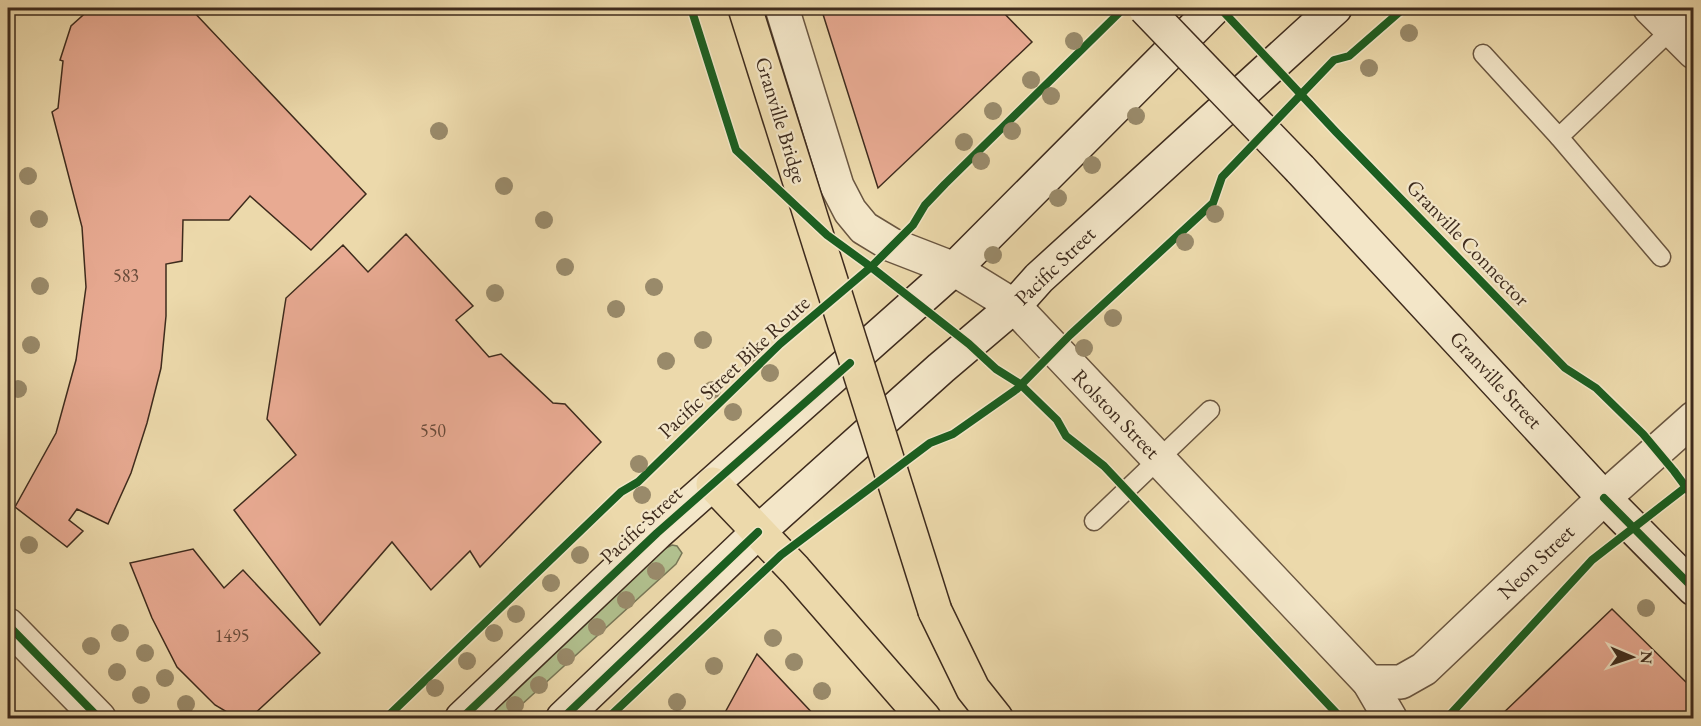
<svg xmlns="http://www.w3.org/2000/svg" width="1701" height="726" viewBox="0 0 1701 726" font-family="'EB Garamond',serif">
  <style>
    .green { fill: #b1c08e; stroke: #787656; stroke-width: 1.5 }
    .building { fill: #e8aa92; stroke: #3e2b1d; stroke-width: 1.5 }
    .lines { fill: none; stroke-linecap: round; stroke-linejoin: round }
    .service-casing { stroke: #6a5640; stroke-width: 21 }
    .minor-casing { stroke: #6a5640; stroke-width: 36 }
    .secondary-casing { stroke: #3e2b1d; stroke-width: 36 }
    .trunk-casing { stroke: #3e2b1d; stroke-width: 36 }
    .service { stroke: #f3e6c8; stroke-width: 18 }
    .minor { stroke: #f3e6c8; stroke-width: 33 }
    .secondary { stroke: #f3e6c8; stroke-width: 33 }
    .trunk { stroke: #ecd9ab; stroke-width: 33 }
    .secondary-bridge-casing { stroke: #3e2b1d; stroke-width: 36; stroke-linecap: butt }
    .trunk-bridge-casing { stroke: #3e2b1d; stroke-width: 36; stroke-linecap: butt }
    .secondary-bridge { stroke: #f3e6c8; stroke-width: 33 }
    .trunk-bridge { stroke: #ecd9ab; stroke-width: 33 }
    .cycleway-casing { stroke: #f3e6c8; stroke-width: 11 }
    .cycleway { stroke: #1b5e20; stroke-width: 8 }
    .tree { fill: #998a6a }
    .labels { text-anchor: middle; stroke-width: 4.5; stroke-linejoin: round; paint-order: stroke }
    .number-label { font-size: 18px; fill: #684b3a }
    .street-label { font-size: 21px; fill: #3e2b1d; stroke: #f3e6c8 }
  </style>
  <rect width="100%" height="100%" fill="#ecd9ab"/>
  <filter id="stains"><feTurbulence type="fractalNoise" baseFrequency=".00333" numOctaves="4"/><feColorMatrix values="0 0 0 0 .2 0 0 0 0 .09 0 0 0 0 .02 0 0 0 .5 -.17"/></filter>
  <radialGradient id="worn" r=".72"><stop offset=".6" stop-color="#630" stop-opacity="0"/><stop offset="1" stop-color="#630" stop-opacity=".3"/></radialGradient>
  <!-- green -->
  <polygon class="green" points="672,545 677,546 682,553 676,564 507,718 486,718 664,549"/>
  <!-- building -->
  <g class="building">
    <polygon points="91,8 190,8 366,194 311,250 250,196 229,220 183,220 182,261 166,264 166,316 161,368 147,423 131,473 108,524 77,509 69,520 83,531 67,547 15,507 56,433 76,360 86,287 82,227 52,112 58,108 63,61 60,60 71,26"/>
    <polygon points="821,8 999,8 1032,42 878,188"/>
    <polygon points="406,234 473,306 456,320 489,357 501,354 553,403 565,404 601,442 480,567 470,551 431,590 392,542 320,625 234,510 296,455 267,419 286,298 343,245 368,272"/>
    <polygon points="193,549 224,588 243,570 320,653 250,718 237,718 215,705 177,667 152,618 130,563"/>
    <polygon points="1612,609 1694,690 1694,718 1498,718"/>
    <polygon points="757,654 817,718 722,718"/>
  </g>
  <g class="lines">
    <defs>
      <g id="service">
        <polyline points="1483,54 1559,137 1694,8"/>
        <polyline points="1559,137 1661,257"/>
        <polyline points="1094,521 1210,410"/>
      </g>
      <g id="minor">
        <polyline points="782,8 837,186 850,211 864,228 892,245 954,269 1014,306 1369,682 1390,718"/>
        <polyline points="1650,8 1694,52"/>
        <polyline points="8,625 99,718"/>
        <polyline points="1369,682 1401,682 1424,669 1604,498 1694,418"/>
      </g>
      <g id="secondary">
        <polyline points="1300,169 1604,498 1694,589"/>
        <polyline points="462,718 657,533 954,269 1214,8"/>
        <polyline points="563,718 758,532 941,368 1014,306 1039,278 1335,8"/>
      </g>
      <g id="trunk">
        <polyline points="713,484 795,570 924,718"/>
        <polyline points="935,611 973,689 996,718"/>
      </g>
    </defs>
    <!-- service casing -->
    <use href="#service" class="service-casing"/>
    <!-- minor casing -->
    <use href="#minor" class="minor-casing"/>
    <!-- secondary casing -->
    <use href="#secondary" class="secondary-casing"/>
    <!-- trunk casing -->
    <use href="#trunk" class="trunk-casing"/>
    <!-- service -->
    <use href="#service" class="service"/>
    <!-- minor -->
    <use href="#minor" class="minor"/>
    <!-- secondary -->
    <use href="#secondary" class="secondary"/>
    <!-- trunk -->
    <use href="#trunk" class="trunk"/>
    <defs>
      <polyline id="secondary-bridge" points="1145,8 1300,169"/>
      <polyline id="trunk-bridge" points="745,8 935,611"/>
    </defs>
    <!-- secondary-bridge casing -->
    <use href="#secondary-bridge" class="secondary-bridge-casing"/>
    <!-- trunk-bridge casing -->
    <use href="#trunk-bridge" class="trunk-bridge-casing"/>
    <!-- secondary-bridge -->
    <use href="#secondary-bridge" class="secondary-bridge"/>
    <!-- trunk-bridge -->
    <use href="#trunk-bridge" class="trunk-bridge"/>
    <defs>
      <g id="cycleway">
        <polyline points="691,8 736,150 827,235 871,267 969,344 996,369 1020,384 1057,420 1066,436 1104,466 1341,718"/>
        <polyline points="1220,8 1336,132 1565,368 1596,388 1643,434 1674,471 1694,498"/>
        <polyline points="1604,498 1694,589"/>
        <polyline points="8,625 99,718"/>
        <polyline points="386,718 621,492 638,482 780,344 871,267 913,225 925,205 945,184 1124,8"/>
        <polyline points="462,718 657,533 850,363"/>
        <polyline points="563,718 758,532"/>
        <polyline points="608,718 781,555 930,443 953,434 1017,389 1070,335 1213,203 1222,177 1334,60 1349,56 1404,8"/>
        <polyline points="1447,718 1592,560 1686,487"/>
      </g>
    </defs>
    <!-- cycleway casing -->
    <use href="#cycleway" class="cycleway-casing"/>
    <!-- cycleway -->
    <use href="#cycleway" class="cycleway"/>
  </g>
  <!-- trees -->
  <g class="tree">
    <circle cx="1409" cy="33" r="9"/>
    <circle cx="1074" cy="41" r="9"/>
    <circle cx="1369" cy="68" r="9"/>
    <circle cx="1031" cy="80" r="9"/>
    <circle cx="1051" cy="96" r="9"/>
    <circle cx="993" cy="111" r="9"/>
    <circle cx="1136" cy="116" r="9"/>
    <circle cx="439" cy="131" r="9"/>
    <circle cx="1012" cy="131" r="9"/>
    <circle cx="964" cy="142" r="9"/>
    <circle cx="981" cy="161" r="9"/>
    <circle cx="1092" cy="165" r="9"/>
    <circle cx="28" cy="176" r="9"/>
    <circle cx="504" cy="186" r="9"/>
    <circle cx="1058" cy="198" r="9"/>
    <circle cx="1215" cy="214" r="9"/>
    <circle cx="39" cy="219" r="9"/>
    <circle cx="544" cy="220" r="9"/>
    <circle cx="1185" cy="242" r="9"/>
    <circle cx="993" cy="255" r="9"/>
    <circle cx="565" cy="267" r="9"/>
    <circle cx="40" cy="286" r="9"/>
    <circle cx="654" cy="287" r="9"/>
    <circle cx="495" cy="293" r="9"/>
    <circle cx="616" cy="309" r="9"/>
    <circle cx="1113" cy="318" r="9"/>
    <circle cx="703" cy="340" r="9"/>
    <circle cx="31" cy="345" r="9"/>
    <circle cx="1084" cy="348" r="9"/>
    <circle cx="749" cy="354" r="9"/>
    <circle cx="666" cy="361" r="9"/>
    <circle cx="770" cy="373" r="9"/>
    <circle cx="18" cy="389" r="9"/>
    <circle cx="712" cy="390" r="9"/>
    <circle cx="733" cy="412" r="9"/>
    <circle cx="639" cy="464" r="9"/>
    <circle cx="642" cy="495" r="9"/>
    <circle cx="29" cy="545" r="9"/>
    <circle cx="580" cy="555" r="9"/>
    <circle cx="656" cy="571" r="9"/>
    <circle cx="551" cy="583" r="9"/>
    <circle cx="626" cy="600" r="9"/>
    <circle cx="1646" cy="608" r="9"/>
    <circle cx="516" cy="614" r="9"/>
    <circle cx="597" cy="627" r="9"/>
    <circle cx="120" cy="633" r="9"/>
    <circle cx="494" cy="633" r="9"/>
    <circle cx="773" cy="638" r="9"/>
    <circle cx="91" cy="646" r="9"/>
    <circle cx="145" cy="653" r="9"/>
    <circle cx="566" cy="657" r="9"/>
    <circle cx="467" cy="661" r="9"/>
    <circle cx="794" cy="662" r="9"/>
    <circle cx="714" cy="666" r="9"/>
    <circle cx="117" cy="672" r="9"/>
    <circle cx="165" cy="678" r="9"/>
    <circle cx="539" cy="685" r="9"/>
    <circle cx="435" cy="688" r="9"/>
    <circle cx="822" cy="691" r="9"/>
    <circle cx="141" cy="695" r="9"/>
    <circle cx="677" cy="702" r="9"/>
    <circle cx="186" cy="704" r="9"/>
    <circle cx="515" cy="705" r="9"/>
  </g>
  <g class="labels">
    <!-- number labels -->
    <g class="number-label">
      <text x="126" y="282">583</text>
      <text x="433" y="437">550</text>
      <text x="232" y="642">1495</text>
    </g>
    <!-- street labels -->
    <g class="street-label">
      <text transform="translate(781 120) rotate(73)" y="7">Granville Bridge</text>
      <text transform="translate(1468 243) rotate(46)" y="7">Granville Connector</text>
      <text transform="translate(1055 266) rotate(-44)" y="7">Pacific Street</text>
      <text transform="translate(734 367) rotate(-43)" y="7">Pacific Street Bike Route</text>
      <text transform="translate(1496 380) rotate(47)" y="7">Granville Street</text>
      <text transform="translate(1116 414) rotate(46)" y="7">Rolston Street</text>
      <text transform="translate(641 525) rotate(-43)" y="7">Pacific Street</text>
      <text transform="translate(1536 562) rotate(-44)" y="7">Neon Street</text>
    </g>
  </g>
  <!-- margin -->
  <rect width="1701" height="726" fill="none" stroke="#ecd9ab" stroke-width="30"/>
  <rect x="9" y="9" width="1683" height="708" fill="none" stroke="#3e2b1d" stroke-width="3"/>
  <rect x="15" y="15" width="1671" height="696" fill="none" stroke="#3e2b1d" stroke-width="1.5"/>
  <!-- north arrow -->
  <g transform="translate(1632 657) rotate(92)" stroke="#f3e6c8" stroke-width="4.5" paint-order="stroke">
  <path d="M0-4.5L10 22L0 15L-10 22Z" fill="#3e2b1d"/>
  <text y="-9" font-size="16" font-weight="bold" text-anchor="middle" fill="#3e2b1d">N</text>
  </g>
  <rect width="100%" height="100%" filter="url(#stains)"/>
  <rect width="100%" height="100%" fill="url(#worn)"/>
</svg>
